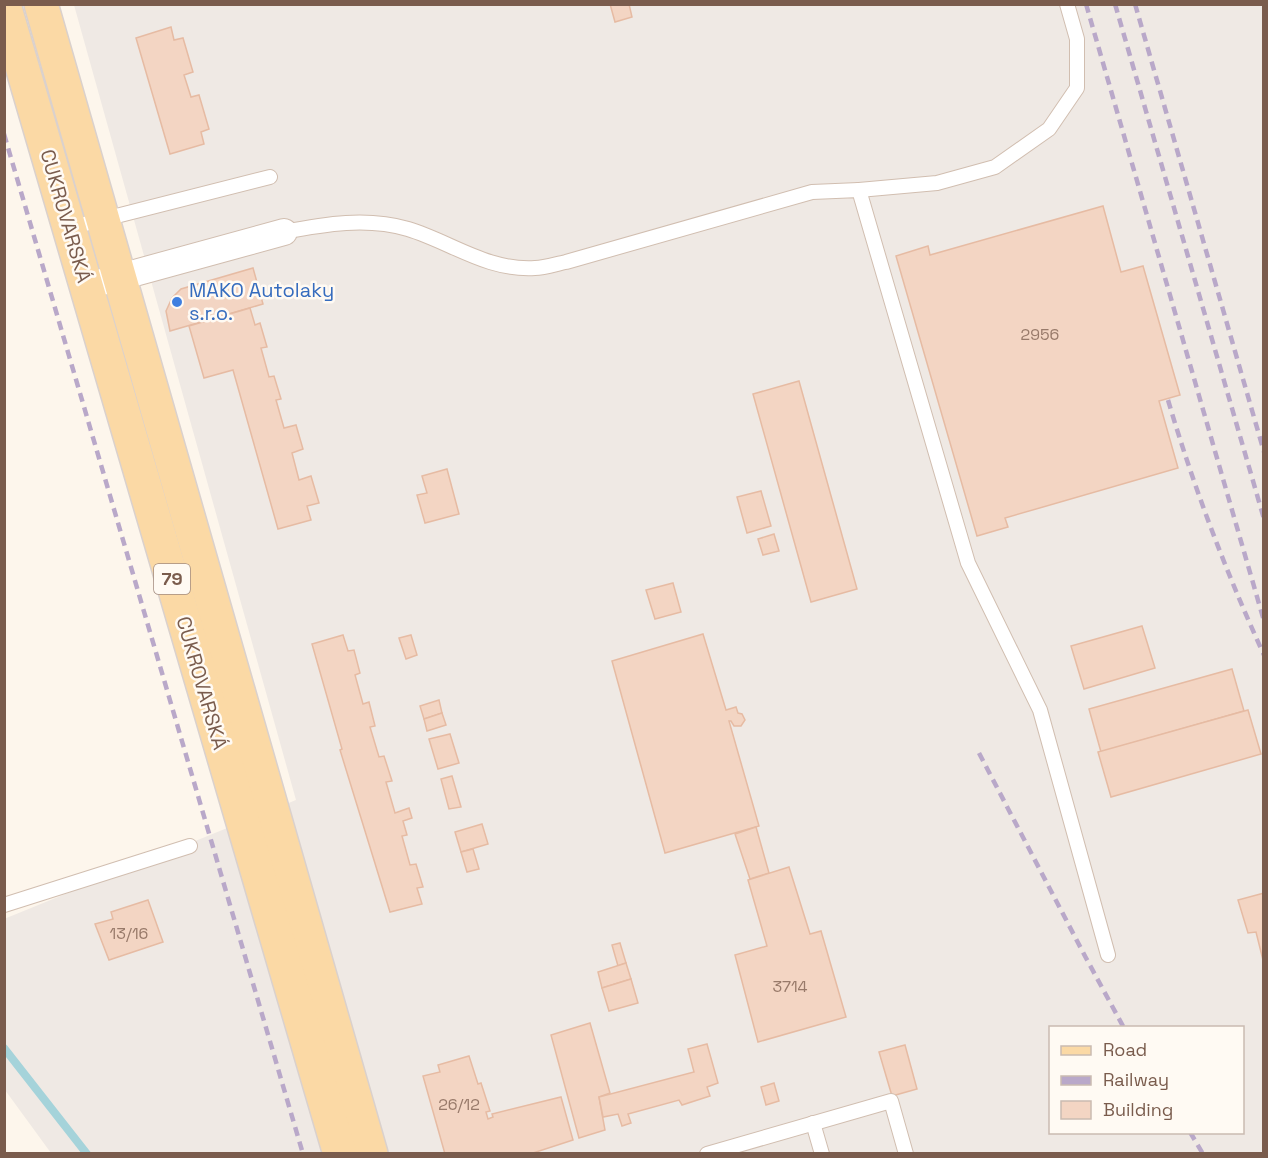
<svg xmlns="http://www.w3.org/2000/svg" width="1268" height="1158" viewBox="0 0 1268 1158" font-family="'Space Grotesk',sans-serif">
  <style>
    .industrial { fill: #efe9e4; fill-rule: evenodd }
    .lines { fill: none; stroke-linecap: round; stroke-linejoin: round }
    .stream { stroke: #a5d3da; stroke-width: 8 }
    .building { fill: #f3d5c3; stroke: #e6bba3; stroke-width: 1.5 }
    .service-casing { stroke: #d1beb0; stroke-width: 16 }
    .minor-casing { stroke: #d1beb0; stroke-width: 28 }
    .primary-casing { stroke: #dad1cd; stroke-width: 36 }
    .service { stroke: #fff; stroke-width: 14 }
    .minor { stroke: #fff; stroke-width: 26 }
    .primary { stroke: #fbd9a5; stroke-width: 33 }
    .rail { stroke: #b9a8c9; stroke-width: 4.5; stroke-dasharray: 9 6; stroke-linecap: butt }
    .shop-dot { fill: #3f7fe0; stroke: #fffaf3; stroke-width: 2 }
    .labels { text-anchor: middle; stroke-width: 5; stroke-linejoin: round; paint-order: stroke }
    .number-label { font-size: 16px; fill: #987a6a }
    .shield { fill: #fffaf3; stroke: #a28b7f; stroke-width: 1.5 }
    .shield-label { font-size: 18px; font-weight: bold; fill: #7a5c4d }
    .street-label { font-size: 20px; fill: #7a5c4d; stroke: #fffaf3 }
    .shop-label { font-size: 20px; fill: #366cbe; stroke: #fffaf3; text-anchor: start }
  </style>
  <rect width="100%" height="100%" fill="#fdf6ec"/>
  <!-- industrial -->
  <path class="industrial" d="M74 5H1263V1153H51L5 1090 4 919 296 800ZM1050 1028H1242V1132H1050Z"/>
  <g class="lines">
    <!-- stream -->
    <polyline class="stream" points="4,1048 87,1154"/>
  </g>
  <!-- building -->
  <g class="building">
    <polygon points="610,4 629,4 632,17 615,22"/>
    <polygon points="171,27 174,40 183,38 193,72 184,75 191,97 199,95 209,129 201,132 204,144 170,154 136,38"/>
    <polygon points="1103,206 1121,272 1143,266 1180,395 1159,401 1178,468 1005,518 1008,527 977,536 896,256 928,246 930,255"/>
    <polygon points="253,268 263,304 170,331 166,311 172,298 181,289"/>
    <polygon points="250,308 255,325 260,323 267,347 261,348 269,377 274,376 281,399 276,400 284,428 296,425 303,449 292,453 299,480 311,476 319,503 307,506 311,520 278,529 233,370 204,378 189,326"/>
    <polygon points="799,381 857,589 811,602 753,394"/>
    <polygon points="447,469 459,514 425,523 417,495 427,493 422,476"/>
    <polygon points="761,491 771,526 747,533 737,497"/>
    <polygon points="774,534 779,551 763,555 758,539"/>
    <polygon points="673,583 681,612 655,619 646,590"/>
    <polygon points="1142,626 1155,668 1084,689 1071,646"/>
    <polygon points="703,634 726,710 736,707 738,713 742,714 745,720 741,726 734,726 731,721 729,721 759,826 665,853 612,661"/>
    <polygon points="343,635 348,651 354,650 360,673 355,675 363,704 369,702 375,726 370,727 379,757 384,756 392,781 386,782 395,813 409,808 412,818 403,821 407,835 402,836 410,865 416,864 423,887 417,888 422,904 390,912 340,750 342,749 312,644"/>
    <polygon points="411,635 417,655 406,659 399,638"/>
    <polygon points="1232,669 1244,711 1101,752 1089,709"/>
    <polygon points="439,700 442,713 424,719 420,706"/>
    <polygon points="1248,710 1261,754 1111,797 1098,752"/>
    <polygon points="442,713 446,725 427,731 424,719"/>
    <polygon points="450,734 459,763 438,769 429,739"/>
    <polygon points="452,776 461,807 449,809 441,779"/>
    <polygon points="482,824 488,844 461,852 455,832"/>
    <polygon points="756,827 769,873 750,879 735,834"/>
    <polygon points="473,849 479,869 467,872 461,852"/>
    <polygon points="789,867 810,934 821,931 846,1017 758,1042 735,955 767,946 748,880"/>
    <polygon points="1264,893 1264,964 1256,932 1248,933 1238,900"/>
    <polygon points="148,900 163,942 109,960 95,924 113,919 111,912"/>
    <polygon points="620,943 626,963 618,966 612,945"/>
    <polygon points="626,963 631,979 602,988 598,972"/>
    <polygon points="631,979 638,1003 609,1011 602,988"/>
    <polygon points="590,1023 610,1093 599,1097 605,1130 579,1138 551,1035"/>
    <polygon points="707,1044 718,1083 707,1087 710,1096 682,1105 679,1100 628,1114 631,1123 622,1126 618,1114 603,1117 599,1097 694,1072 688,1049"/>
    <polygon points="905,1045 917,1089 892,1096 879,1052"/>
    <polygon points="469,1056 478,1084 481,1083 490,1111 486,1112 488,1119 493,1117 492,1114 561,1097 573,1140 530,1154 445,1154 423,1076 440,1072 438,1065"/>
    <polygon points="774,1083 779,1101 766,1105 761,1087"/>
  </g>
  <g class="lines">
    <defs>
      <g id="service">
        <polyline points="859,190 937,183 995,167 1049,129 1077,88 1077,39 1067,4"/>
        <polyline points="69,228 270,177"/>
        <path d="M284 232C325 224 367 217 408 229 451 242 487 271 535 268 545 268 556 264 566 262L812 192 859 190 968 563 1040 710 1108 955"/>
        <polyline points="4,905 190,846"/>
        <polyline points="813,1123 822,1154"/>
        <polyline points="707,1154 891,1101 906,1154"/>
      </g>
      <polyline id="minor" points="102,282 284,232"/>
      <g id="primary">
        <polyline points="41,4 371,1154"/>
        <polyline points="4,5 340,1154"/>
      </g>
    </defs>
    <!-- service casing -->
    <use href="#service" class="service-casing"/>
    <!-- minor casing -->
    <use href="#minor" class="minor-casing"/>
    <!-- primary casing -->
    <use href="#primary" class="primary-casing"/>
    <!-- service -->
    <use href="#service" class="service"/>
    <!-- minor -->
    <use href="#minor" class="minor"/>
    <!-- primary -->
    <use href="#primary" class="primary"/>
    <!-- rail -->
    <g class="rail">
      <polyline points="1086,4 1264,621"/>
      <polyline points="1115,4 1264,519"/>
      <polyline points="1135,4 1264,452"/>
      <polyline points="4,134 303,1154"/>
      <path d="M1168 400C1194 488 1226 572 1264 655"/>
      <polyline points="979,753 1086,958 1124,1028"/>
      <polyline points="1190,1132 1203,1154"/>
    </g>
  </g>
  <!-- markers -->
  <circle class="shop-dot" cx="177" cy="302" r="6"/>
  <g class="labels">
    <!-- number labels -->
    <g class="number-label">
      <text x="1040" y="340">2956</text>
      <text x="129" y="939">13/16</text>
      <text x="790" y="992">3714</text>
      <text x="459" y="1110">26/12</text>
    </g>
    <!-- shield labels -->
    <rect class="shield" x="154" y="564" width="36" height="30" rx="4.5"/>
    <g class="shield-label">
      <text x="172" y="585">79</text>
    </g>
    <!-- street labels -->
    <g class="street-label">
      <text transform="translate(66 216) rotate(74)" y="7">CUKROVARSKÁ</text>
      <text transform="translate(202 683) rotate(74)" y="7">CUKROVARSKÁ</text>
    </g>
    <!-- shop labels -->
    <g class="shop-label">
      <text x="189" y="297">MAKO Autolaky<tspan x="189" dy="23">s.r.o.</tspan></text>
    </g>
  </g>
  <!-- border -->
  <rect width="1268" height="1158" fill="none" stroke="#7a5c4d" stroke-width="12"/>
  <!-- legend -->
  <rect x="1049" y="1026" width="195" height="108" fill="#fffaf3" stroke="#cabbb1" stroke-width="1.5"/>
  <rect x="1061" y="1046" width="30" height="9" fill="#fbd9a5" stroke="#cabbb1" stroke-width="1.5"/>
  <text x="1103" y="1056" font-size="18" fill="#7a5c4d">Road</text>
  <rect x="1061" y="1076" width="30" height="9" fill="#b9a8c9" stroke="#cabbb1" stroke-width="1.5"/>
  <text x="1103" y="1086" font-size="18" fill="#7a5c4d">Railway</text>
  <rect x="1061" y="1101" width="30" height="18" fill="#f3d5c3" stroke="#cabbb1" stroke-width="1.5"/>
  <text x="1103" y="1116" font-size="18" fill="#7a5c4d">Building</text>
</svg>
